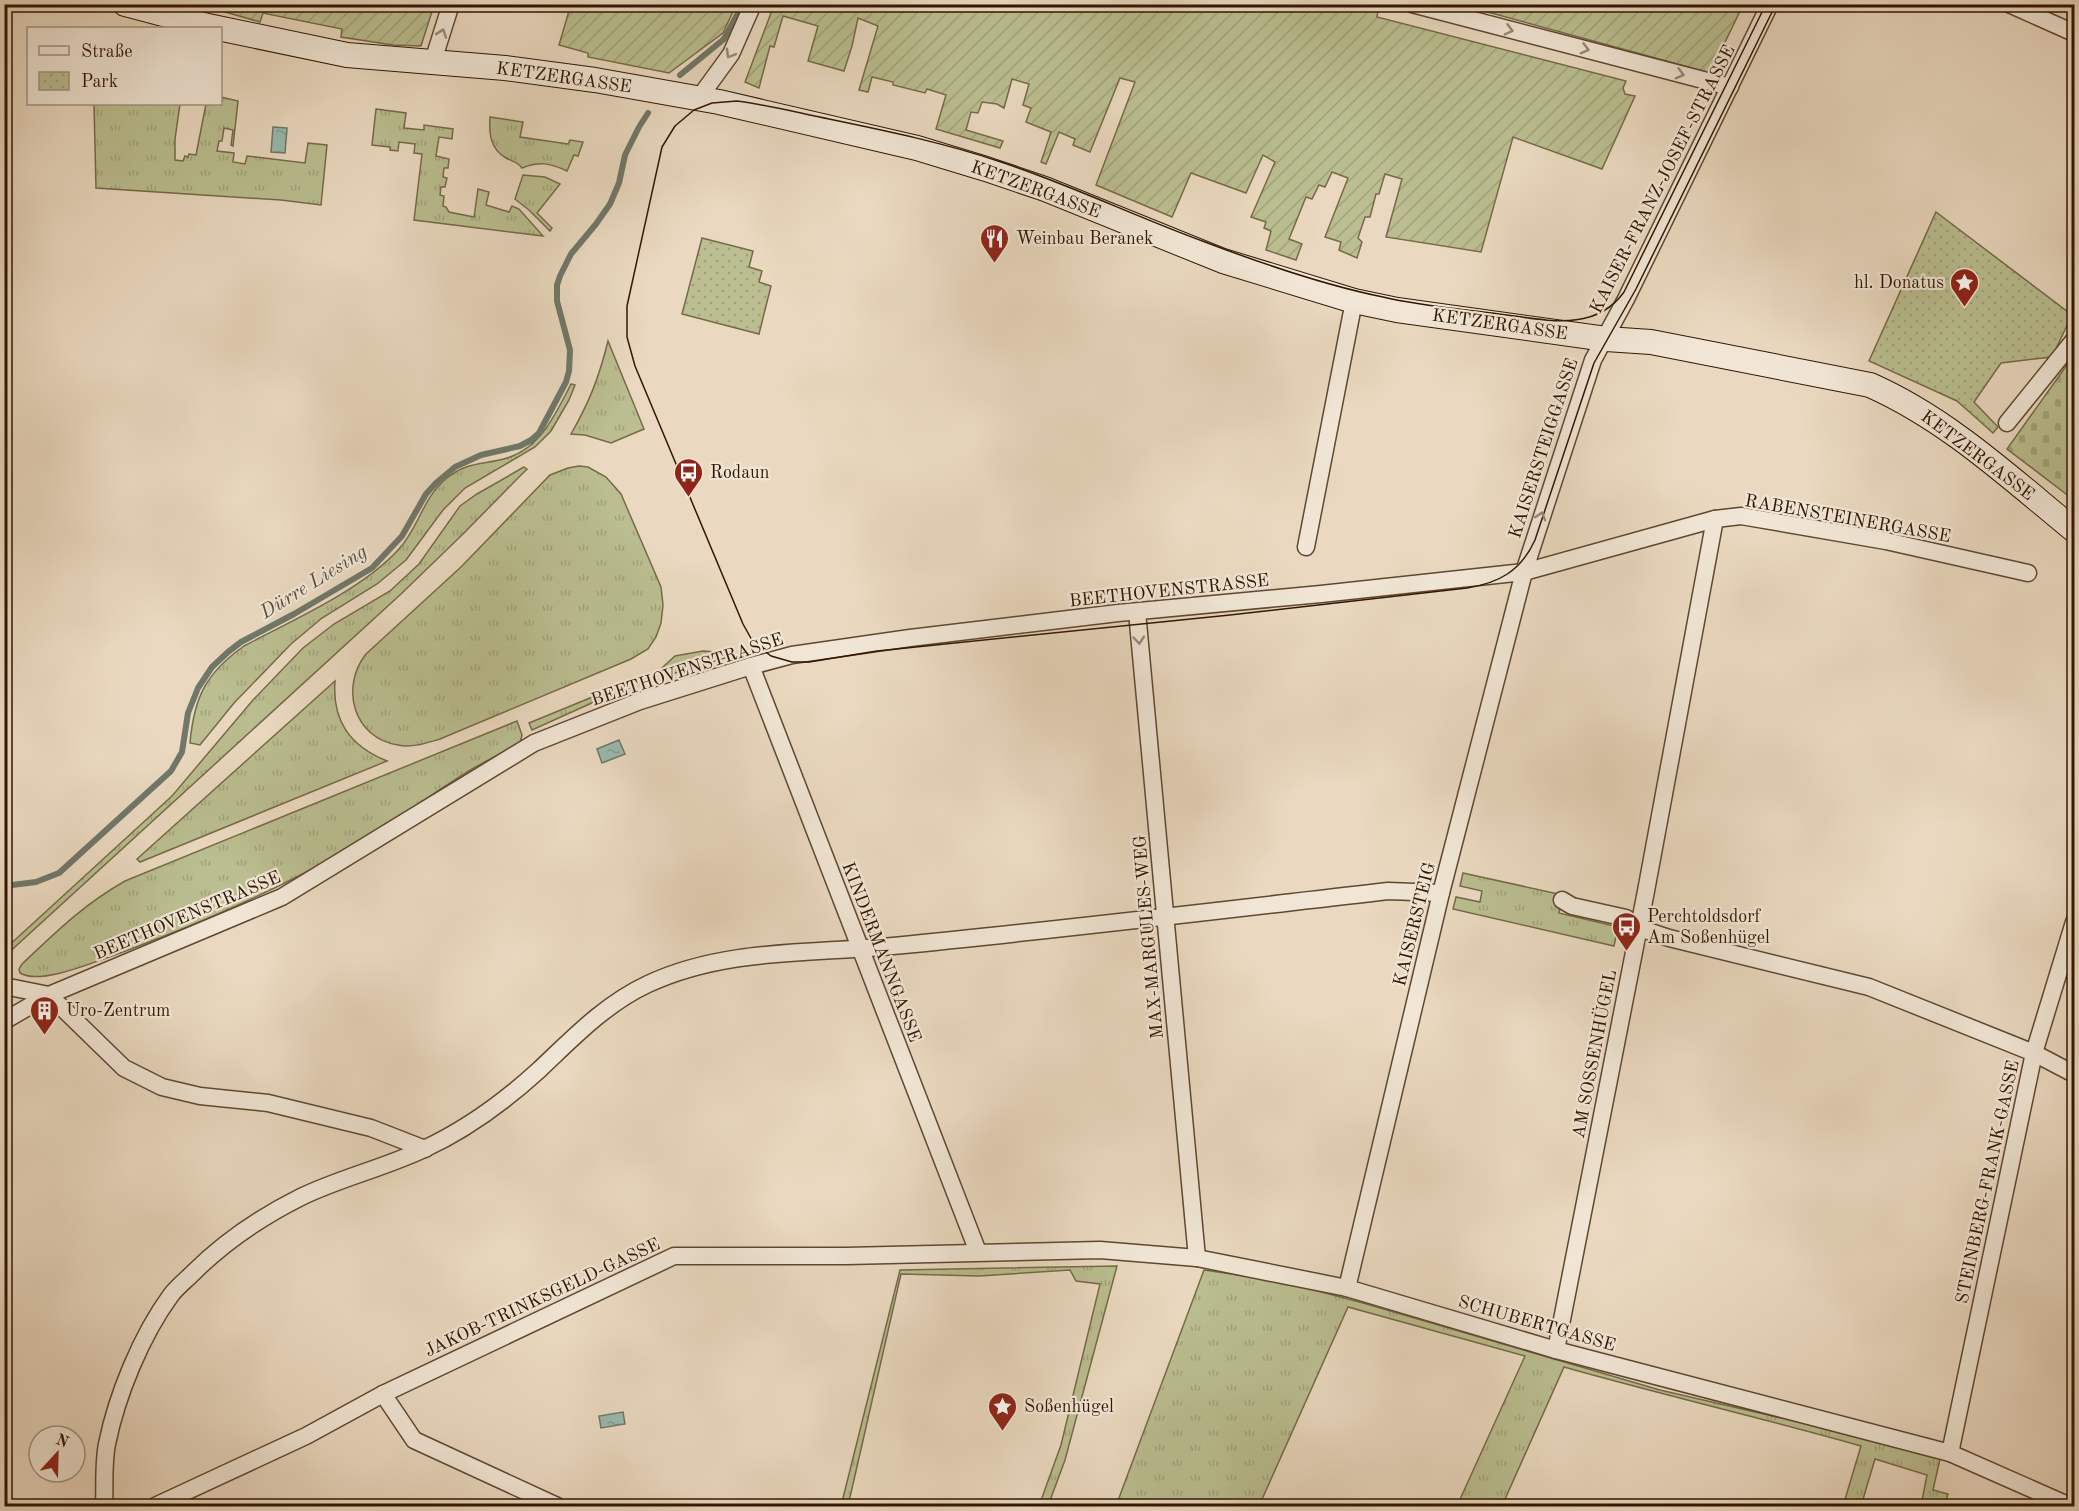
<svg xmlns="http://www.w3.org/2000/svg" width="2079" height="1511" viewBox="0 0 2079 1511" font-family="'Old Standard TT',serif">
  <style>
    .grass { fill: url(#grass-tufts); stroke: #766a48; stroke-width: 1.5 }
    .cemetery { fill: url(#cemetery-stones); stroke: #766a48; stroke-width: 1.5 }
    .park { fill: url(#park-dots); stroke: #766a48; stroke-width: 1.5 }
    .garden { fill: url(#garden-furrows); stroke: #766a48; stroke-width: 1.5 }
    .water { fill: url(#water-ripples); stroke: #6f7869; stroke-width: 1.5 }
    .lines { fill: none; stroke-linecap: round; stroke-linejoin: round }
    .stream { stroke: #6f7869; stroke-width: 6 }
    .street-casing { stroke: #5f4730; stroke-width: 19 }
    .secondary-casing { stroke: #311600; stroke-width: 26 }
    .street { stroke: #f1e6d6; stroke-width: 16 }
    .secondary { stroke: #f1e6d6; stroke-width: 24 }
    .tram { stroke: #311600; stroke-width: 1.5 }
    .oneway { stroke: #9b8876 }
    .labels { text-anchor: middle; stroke-width: 4.5; stroke-linejoin: round; paint-order: stroke }
    .street-label { font-size: 18px; fill: #311600; stroke: #f1e6d6 }
    .poi-label { font-size: 18px; fill: #311600; stroke: #f1e6d6; text-anchor: start }
    .water-label { font-size: 20px; font-style: italic; fill: #554f3d; stroke: #f1e6d6 }
  </style>
  <defs>
    <pattern id="grass-tufts" width="24" height="20" patternUnits="userSpaceOnUse" patternTransform="scale(1.5)"><rect width="24" height="20" fill="#babe90"/><path d="M3 7l-1-3M5 7V3M7 7l1-3M15 17l-1-3M17 17v-4M19 17l1-3" fill="none" stroke="#a0a37a"/></pattern>
    <pattern id="cemetery-stones" width="16" height="16" patternUnits="userSpaceOnUse" patternTransform="scale(1.5)"><rect width="16" height="16" fill="#babe90"/><path d="M2 7V4a2 2 0 0 1 4 0v3zM10 15v-3a2 2 0 0 1 4 0v3z" fill="#a0a37a"/></pattern>
    <pattern id="park-dots" width="8" height="8" patternUnits="userSpaceOnUse" patternTransform="scale(1.5)"><rect width="8" height="8" fill="#babe90"/><path d="M2 2h.1M6 6h.1" fill="none" stroke="#a0a37a" stroke-width="1.8" stroke-linecap="round"/></pattern>
    <pattern id="garden-furrows" width="10" height="10" patternUnits="userSpaceOnUse" patternTransform="scale(1.5)"><rect width="10" height="10" fill="#babe90"/><path d="M-1 1l2-2M0 10L10 0M9 11l2-2" fill="none" stroke="#a0a37a"/></pattern>
    <pattern id="water-ripples" width="26" height="14" patternUnits="userSpaceOnUse" patternTransform="scale(1.5)"><rect width="26" height="14" fill="#98baaf"/><path d="M2 4q2-2 4 0t4 0M15 11q2-2 4 0t4 0" fill="none" stroke="#839f95"/></pattern>
  </defs>
  <rect width="100%" height="100%" fill="#ead9c0"/>
  <filter id="stains"><feTurbulence type="fractalNoise" baseFrequency=".00333" numOctaves="4"/><feColorMatrix values="0 0 0 0 .2 0 0 0 0 .09 0 0 0 0 .02 0 0 0 .5 -.17"/></filter>
  <radialGradient id="worn" r=".72"><stop offset=".6" stop-color="#630" stop-opacity="0"/><stop offset="1" stop-color="#630" stop-opacity=".3"/></radialGradient>
  <!-- grass -->
  <g class="grass">
    <polygon points="221,97 238,101 233,146 231,145 233,130 224,128 222,141 219,141 217,151 234,153 233,162 245,164 247,156 305,163 308,143 327,145 321,205 281,200 96,188 94,104 180,104 175,139 175,160 183,161 185,156 188,157 189,154 196,155 206,104 220,104"/>
    <polygon points="376,109 406,113 404,128 424,130 424,125 453,129 452,139 439,137 436,156 449,159 448,168 444,168 443,177 447,178 445,187 441,187 440,195 444,196 443,206 446,207 449,212 474,217 478,189 489,192 486,205 509,212 512,206 519,209 543,236 414,220 422,154 414,153 415,144 399,142 398,151 390,150 390,147 372,145"/>
    <path d="M490 117 523 122 520 137 568 144 570 140 583 142 578 156 574 155 567 171C550 163 539 161 522 168 517 161 513 162 506 158 490 149 489 133 490 117Z"/>
    <polygon points="523,175 545,177 560,184 537,213 552,228 550,231 529,210 515,199"/>
    <path d="M608 341 644 429 611 443 585 435 571 434C590 401 599 377 608 341Z"/>
    <path d="M571 384 575 385 569 400 551 431 535 447 465 488 443 510 406 560 377 584 322 618 291 644 234 703 200 745 190 743C194 697 206 673 244 646 293 620 362 590 399 549 419 527 423 497 447 478 468 461 484 465 507 458 541 448 556 413 571 384Z"/>
    <path d="M579 466 588 467 606 477 621 494 661 587 663 605 661 623 656 637 648 649 631 659 440 739C426 743 413 748 398 745 353 738 340 687 366 654L461 567 550 475 568 468Z"/>
    <polygon points="524,467 527,469 519,477 463,534 401,594 5,956 5,949 172,796 253,700 303,648 334,624 390,591 419,564 460,506 477,494"/>
    <polygon points="703,651 728,653 728,657 665,676 662,668 675,656"/>
    <polygon points="651,673 653,679 605,697 532,730 529,723"/>
    <path d="M335 681C332 721 350 746 387 761L140 862 137 859Z"/>
    <path d="M517 721 522 735 520 743C504 752 488 760 472 769 428 796 387 828 341 853 268 895 191 927 112 956 91 963 40 985 20 973L19 969 22 964C57 931 83 905 125 881Z"/>
    <polygon points="1463,873 1563,895 1559,913 1618,927 1614,946 1453,909 1456,897 1480,902 1482,891 1460,886"/>
    <polygon points="1117,1266 1065,1460 1048,1506 1039,1506 1061,1445 1100,1284 1076,1281 1070,1270 979,1276 901,1274 848,1506 841,1506 900,1270"/>
    <path d="M1204 1270 1280 1281 1363 1303 1660 1390 1794 1421 1940 1459 1933 1490 1948 1494 1945 1506H1921L1927 1475 1875 1459 1861 1506H1843L1861 1446C1762 1418 1663 1395 1564 1367L1502 1506H1457L1525 1356 1348 1307 1259 1506H1116Z"/>
  </g>
  <!-- cemetery -->
  <polygon class="cemetery" points="2074,355 2074,500 2007,449"/>
  <!-- park -->
  <g class="park">
    <polygon points="1936,212 2072,315 2052,357 2001,363 1974,402 1998,427 1993,433 1957,401 1869,361"/>
    <polygon points="702,238 753,251 749,267 762,271 759,282 771,286 759,334 682,314"/>
  </g>
  <!-- garden -->
  <g class="garden">
    <polygon points="571,4 736,4 736,5 723,33 669,73 588,57 588,53 559,45"/>
    <polygon points="185,5 434,5 421,46 393,45 341,37 342,29 263,13 260,22 201,5 196,8"/>
    <polygon points="1379,5 1377,17 1626,81 1623,88 1625,94 1635,96 1602,169 1513,137 1481,252 1386,237 1402,179 1385,174 1379,194 1376,194 1370,217 1365,217 1358,238 1362,242 1357,258 1339,250 1341,242 1325,237 1348,178 1332,172 1325,187 1319,185 1312,199 1306,197 1289,239 1302,244 1296,260 1266,250 1271,231 1264,228 1266,222 1251,217 1275,162 1263,155 1246,193 1191,173 1172,217 1096,185 1135,82 1120,78 1090,152 1073,145 1075,139 1059,132 1046,164 1041,162 1051,132 1026,122 1031,108 1023,105 1029,84 1012,79 1004,108 997,104 982,102 978,113 971,112 966,130 1003,141 1000,148 936,129 946,95 927,89 925,93 893,85 893,82 872,77 868,92 859,90 878,26 858,18 852,46 844,71 808,61 818,26 783,16 774,47 770,46 759,88 745,82 774,5"/>
    <polygon points="1462,5 1743,5 1710,73"/>
  </g>
  <!-- water -->
  <g class="water">
    <polygon points="273,127 287,128 285,153 271,152"/>
    <polygon points="619,740 625,754 602,763 597,749"/>
    <polygon points="623,1412 625,1424 601,1428 599,1416"/>
  </g>
  <g class="lines">
    <!-- stream -->
    <g class="stream">
      <polyline points="680,75 724,39 743,4"/>
      <polyline points="4,886 36,882 59,873 171,771 182,752 188,713 198,688 212,667 228,652 241,642 294,614 372,568 402,536 426,494 436,483 455,467 481,455 520,446 531,440 539,433 566,382 569,371 570,350 557,301 557,285 560,276 571,254 596,224 610,204 619,183 625,155 639,127 648,113"/>
    </g>
    <defs>
      <g id="street">
        <polyline points="1412,4 1730,87"/>
        <polyline points="2009,4 2074,33"/>
        <polyline points="433,61 451,4"/>
        <polyline points="699,98 731,54 753,4"/>
        <polyline points="2007,423 2074,340"/>
        <polyline points="1306,547 1354,301"/>
        <polyline points="1137,612 1197,1258"/>
        <polyline points="751,666 978,1252"/>
        <polyline points="1562,900 1572,906 1626,918 1639,928 1669,938 1869,987 2034,1053 2074,1074"/>
        <polyline points="4,986 49,995"/>
        <polyline points="49,995 124,1068 162,1087 200,1096 268,1103 371,1128 425,1149"/>
        <polyline points="4,1021 49,995 282,897 534,743 640,701 751,666 792,655 910,638 1118,613 1321,594 1524,572 1715,519 1741,516 1886,541 2028,573"/>
        <polyline points="1347,1288 1441,893 1524,572 1593,360 1626,299 1770,4"/>
        <polyline points="1556,1350 1646,891 1715,519"/>
        <polyline points="383,1394 414,1440 557,1506"/>
        <polyline points="1950,1453 2034,1053 2074,922"/>
        <path d="M104 1506C105 1486 103 1464 107 1444 117 1395 141 1336 171 1295 177 1287 186 1280 193 1273 224 1242 261 1217 301 1197 340 1178 384 1168 424 1149 465 1130 505 1101 539 1070 573 1038 605 1004 648 984 725 948 811 954 893 946 1058 930 1223 910 1388 891L1441 893"/>
        <polyline points="155,1506 306,1436 383,1394 674,1256 846,1256 1100,1250 1197,1258 1347,1288 1556,1350 1950,1453 2070,1506"/>
      </g>
      <path id="secondary" d="M125 4 208 26 347 55 505 68 595 80 719 102 917 148 986 169 1045 189 1223 261 1354 301 1397 310 1606 339 1651 342 1870 385C1947 419 2009 477 2074 530"/>
    </defs>
    <!-- street casing -->
    <use href="#street" class="street-casing"/>
    <!-- secondary casing -->
    <use href="#secondary" class="secondary-casing"/>
    <!-- street -->
    <use href="#street" class="street"/>
    <!-- secondary -->
    <use href="#secondary" class="secondary"/>
    <!-- tram -->
    <path class="tram" d="M1766 4 1624 292C1594 334 1543 319 1499 314 1460 309 1421 306 1383 297 1323 285 1263 264 1205 242 1136 217 1071 185 1001 162 945 143 887 131 829 119 799 113 768 105 737 101L712 103 694 110 675 126 662 147 627 306V337L635 366 743 624 753 642 771 656 792 662H809L877 651 1230 615 1467 588C1499 583 1521 571 1535 540L1594 363 1636 289 1776 4"/>
  </g>
  <!-- one-way arrows -->
  <defs><path id="oneway-chevron" d="M-2-3.5L2.5 0L-2 3.5" fill="none" stroke-width="1.6" stroke-linecap="round" stroke-linejoin="round" transform="scale(1.5)"/></defs>
  <g class="oneway">
    <use href="#oneway-chevron" transform="translate(1509 30) rotate(15)"/>
    <use href="#oneway-chevron" transform="translate(442 33) rotate(-71)"/>
    <use href="#oneway-chevron" transform="translate(1585 49) rotate(15)"/>
    <use href="#oneway-chevron" transform="translate(730 54) rotate(120)"/>
    <use href="#oneway-chevron" transform="translate(1680 74) rotate(15)"/>
    <use href="#oneway-chevron" transform="translate(1541 516) rotate(-73)"/>
    <use href="#oneway-chevron" transform="translate(1139 640) rotate(85)"/>
  </g>
  <!-- icons -->
  <defs>
    <symbol id="restaurant-pin" viewBox="-11 -11 22 30"><path d="M0 17L-7.5 6A9.5 9.5 0 1 1 7.5 6Z" fill="#8f2418" stroke="#f1e6d6"/><path d="M-5-6h1v4h1v-4h1v4h1v-4h1v5L-1.5 .5V6h-2V.5L-5-1ZM5-6V6H3V1.5H1.5Q1.5-4 5-6Z" fill="#fff"/></symbol>
    <symbol id="sight-pin" viewBox="-11 -11 22 30"><path d="M0 17L-7.5 6A9.5 9.5 0 1 1 7.5 6Z" fill="#8f2418" stroke="#f1e6d6"/><path d="M0-6L1.8-2.2L6-1.7L2.9 1.2L3.7 5.4L0 3.3L-3.7 5.4L-2.9 1.2L-6-1.7L-1.8-2.2Z" fill="#fff"/></symbol>
    <symbol id="bus-pin" viewBox="-11 -11 22 30"><path d="M0 17L-7.5 6A9.5 9.5 0 1 1 7.5 6Z" fill="#8f2418" stroke="#f1e6d6"/><path d="M-5-6H5V4H4V6H2V4H-2V6H-4V4H-5ZM-3.5-4V0h7V-4ZM-3.5 1.2v1.5H-2V1.2ZM2 1.2v1.5H3.5V1.2Z" fill="#fff"/></symbol>
    <symbol id="building-pin" viewBox="-11 -11 22 30"><path d="M0 17L-7.5 6A9.5 9.5 0 1 1 7.5 6Z" fill="#8f2418" stroke="#f1e6d6"/><path d="M-4-6H4V6H1V3H-1V6H-4ZM-2.5-4.3h1.7v1.8h-1.7ZM.8-4.3h1.7v1.8H.8ZM-2.5-1h1.7V.8h-1.7ZM.8-1h1.7V.8H.8Z" fill="#fff"/></symbol>
  </defs>
  <g fill-rule="evenodd">
    <use href="#restaurant-pin" x="978" y="222" width="33" height="45"/>
    <use href="#sight-pin" x="1948" y="266" width="33" height="45"/>
    <use href="#bus-pin" x="672" y="456" width="33" height="45"/>
    <use href="#bus-pin" x="1610" y="910" width="33" height="45"/>
    <use href="#building-pin" x="28" y="994" width="33" height="45"/>
    <use href="#sight-pin" x="986" y="1390" width="33" height="45"/>
  </g>
  <g class="labels">
    <!-- street labels -->
    <g class="street-label">
      <text transform="translate(564 77) rotate(8)" y="6">KETZERGASSE</text>
      <text transform="translate(1662 179) rotate(-63)" y="6">KAISER-FRANZ-JOSEF-STRASSE</text>
      <text transform="translate(1036 189) rotate(20)" y="6">KETZERGASSE</text>
      <text transform="translate(1500 324) rotate(8)" y="6">KETZERGASSE</text>
      <text transform="translate(1543 448) rotate(-72)" y="6">KAISERSTEIGGASSE</text>
      <text transform="translate(1978 455) rotate(37)" y="6">KETZERGASSE</text>
      <text transform="translate(1848 518) rotate(10)" y="6">RABENSTEINERGASSE</text>
      <text transform="translate(1169 590) rotate(-6)" y="6">BEETHOVENSTRASSE</text>
      <text transform="translate(687 669) rotate(-18)" y="6">BEETHOVENSTRASSE</text>
      <text transform="translate(187 915) rotate(-23)" y="6">BEETHOVENSTRASSE</text>
      <text transform="translate(1414 924) rotate(-76)" y="6">KAISERSTEIG</text>
      <text transform="translate(1148 937) rotate(-95)" y="6">MAX-MARGULES-WEG</text>
      <text transform="translate(882 952) rotate(69)" y="6">KINDERMANNGASSE</text>
      <text transform="translate(1594 1054) rotate(-79)" y="6">AM SOSSENHÜGEL</text>
      <text transform="translate(1987 1182) rotate(-78)" y="6">STEINBERG-FRANK-GASSE</text>
      <text transform="translate(542 1297) rotate(-25)" y="6">JAKOB-TRINKSGELD-GASSE</text>
      <text transform="translate(1537 1323) rotate(16)" y="6">SCHUBERTGASSE</text>
    </g>
    <!-- poi labels -->
    <g class="poi-label">
      <text x="1016" y="244">Weinbau Beranek</text>
      <text x="1944" y="288" text-anchor="end">hl. Donatus</text>
      <text x="710" y="478">Rodaun</text>
      <text x="1647" y="922">Perchtoldsdorf<tspan x="1647" dy="21">Am Soßenhügel</tspan></text>
      <text x="66" y="1016">Uro-Zentrum</text>
      <text x="1024" y="1412">Soßenhügel</text>
    </g>
    <!-- water labels -->
    <g class="water-label">
      <text transform="translate(313 581) rotate(-32)" y="7">Dürre Liesing</text>
    </g>
  </g>
  <!-- margin -->
  <rect width="2079" height="1511" fill="none" stroke="#ead9c0" stroke-width="24"/>
  <rect x="6" y="6" width="2067" height="1499" fill="none" stroke="#311600" stroke-width="3"/>
  <rect x="12" y="12" width="2055" height="1487" fill="none" stroke="#311600" stroke-width="1.5"/>
  <!-- legend -->
  <rect x="27" y="27" width="195" height="78" fill="#f1e6d6" stroke="#a49380" stroke-width="1.5"/>
  <rect x="39" y="46" width="30" height="9" fill="#f1e6d6" stroke="#a49380" stroke-width="1.5"/>
  <text x="81" y="57" font-size="18" fill="#311600">Straße</text>
  <rect x="39" y="72" width="30" height="18" fill="url(#park-dots)" stroke="#a49380" stroke-width="1.5"/>
  <text x="81" y="87" font-size="18" fill="#311600">Park</text>
  <!-- north arrow -->
  <g transform="translate(57 1454) rotate(22)"><circle r="28" fill="#f1e6d6" stroke="#a49380" stroke-width="1.5"/>
  <path d="M0-4.5L10 22L0 15L-10 22Z" fill="#8f2418"/>
  <text y="-9" font-size="16" font-weight="bold" text-anchor="middle" fill="#311600">N</text>
  </g>
  <rect width="100%" height="100%" filter="url(#stains)"/>
  <rect width="100%" height="100%" fill="url(#worn)"/>
</svg>
